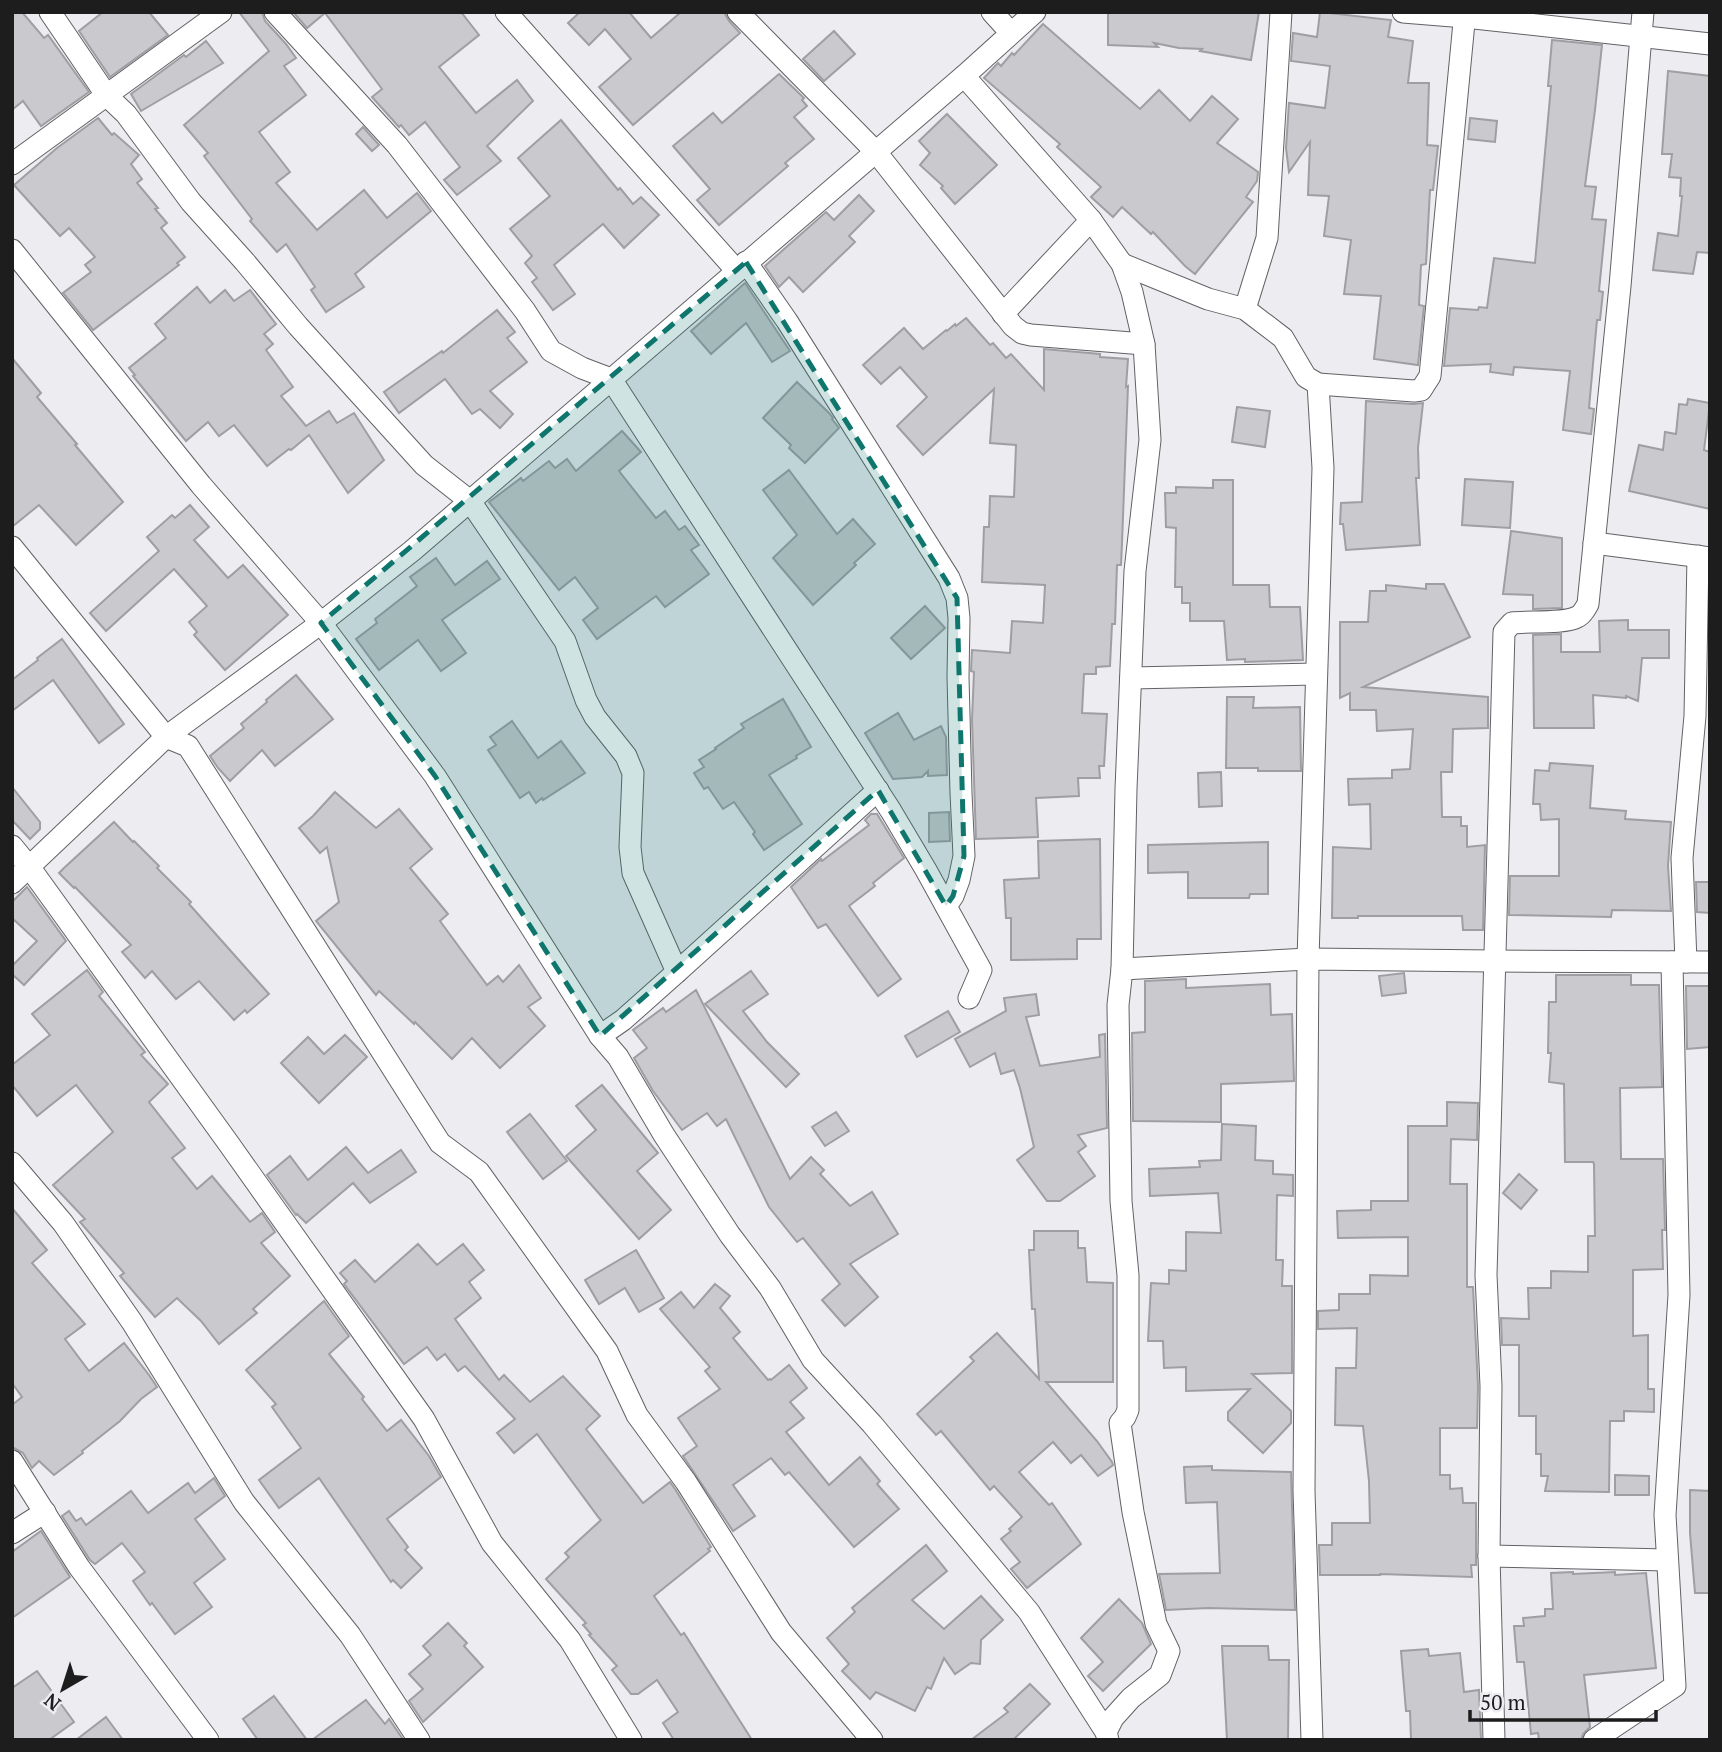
<svg xmlns="http://www.w3.org/2000/svg" width="1722" height="1752" viewBox="0 0 1722 1752" font-family="'PT Serif',serif">
  <style>
    .building { fill: #cacace; stroke: #9f9fa3; stroke-width: 2 }
    .lines { fill: none; stroke-linecap: round; stroke-linejoin: round }
    .minor-casing { stroke: #626266; stroke-width: 23 }
    .minor { stroke: #fff; stroke-width: 21 }
    .marked { fill: #0f766e; fill-opacity: 0.2; stroke: #0f766e; stroke-width: 5; stroke-dasharray: 14 9; stroke-linejoin: round }
  </style>
  <rect width="100%" height="100%" fill="#ececf1"/>
  <!-- building -->
  <g class="building">
    <polygon points="12,12 22,12 44,38 48,35 89,92 41,126 23,101 12,110"/>
    <polygon points="103,12 149,12 168,35 110,77 79,31"/>
    <polygon points="239,12 262,12 265,21 286,44 296,58 284,66 306,95 259,132 290,172 276,183 317,230 364,190 387,218 417,193 431,211 355,274 364,287 326,312 311,290 315,287 286,244 277,252 250,221 252,219 204,156 208,153 184,125 269,51"/>
    <polygon points="293,12 461,12 479,35 439,67 476,113 517,80 533,101 487,146 501,161 457,195 444,180 460,167 425,122 409,135 401,125 399,127 372,97 382,89 325,13 307,28"/>
    <polygon points="580,12 629,12 651,38 681,12 724,12 729,21 740,33 633,125 599,87 631,59 605,29 589,45 568,23"/>
    <polygon points="1108,12 1259,12 1251,60 1200,51 1202,49 1179,48 1154,43 1158,47 1108,45"/>
    <polygon points="1320,12 1391,20 1388,37 1413,41 1408,83 1429,83 1427,145 1438,146 1433,190 1430,190 1426,264 1421,265 1419,305 1424,306 1418,365 1374,359 1381,296 1344,294 1351,240 1324,236 1329,196 1308,195 1310,142 1289,172 1286,148 1289,103 1325,108 1330,66 1291,61 1293,33 1317,37"/>
    <polygon points="1043,24 1140,109 1159,90 1190,121 1212,96 1238,119 1217,143 1258,172 1257,181 1246,197 1253,202 1195,274 1185,266 1153,232 1151,234 1122,207 1113,217 1091,197 1101,187 1057,147 1060,144 984,78 998,63 1001,66 1012,53 1014,55"/>
    <polygon points="834,31 855,54 824,81 803,59"/>
    <polygon points="1552,40 1602,45 1595,110 1585,186 1596,187 1592,219 1606,220 1599,291 1603,292 1600,320 1597,320 1589,408 1594,409 1591,434 1563,430 1570,371 1514,367 1513,375 1490,372 1491,364 1444,366 1450,308 1478,310 1479,307 1487,308 1494,258 1535,263 1551,86 1548,86"/>
    <polygon points="206,41 223,63 141,111 131,94 184,55 186,57"/>
    <polygon points="1668,71 1710,76 1710,253 1697,252 1693,274 1653,270 1658,233 1678,236 1682,196 1680,196 1681,178 1669,177 1672,154 1662,154"/>
    <polygon points="779,74 804,98 802,100 807,106 794,117 814,139 785,163 788,166 719,225 697,200 710,189 673,146 713,113 722,123"/>
    <polygon points="947,114 997,165 955,204 941,188 943,186 920,165 930,153 919,141"/>
    <polygon points="98,118 112,135 114,133 139,155 131,164 142,179 137,183 158,208 155,209 167,223 161,228 185,257 177,263 179,265 93,330 63,293 91,272 85,265 95,257 69,228 60,236 14,185 57,148"/>
    <polygon points="1470,118 1497,121 1495,142 1468,139"/>
    <polygon points="561,120 618,190 620,188 633,204 641,197 659,215 624,248 603,224 554,265 575,294 553,310 532,282 537,278 525,263 532,256 510,229 550,196 518,158"/>
    <polygon points="363,127 379,145 372,151 356,134"/>
    <polygon points="859,195 874,211 849,236 855,242 803,292 789,277 779,287 765,266 826,212 834,220"/>
    <polygon points="745,283 790,351 772,362 746,323 711,354 691,331"/>
    <polygon points="197,287 210,303 225,290 234,301 250,290 276,324 264,334 273,344 266,350 293,387 281,396 306,426 329,411 337,423 354,413 384,460 348,493 309,435 291,450 289,449 267,466 234,425 219,436 208,422 186,441 133,376 135,375 129,368 166,338 155,324"/>
    <polygon points="497,310 515,332 507,338 527,362 490,391 513,414 500,428 480,409 472,414 445,379 399,413 384,392 442,351 443,353"/>
    <polygon points="966,318 990,345 993,343 1006,358 1011,354 1044,390 1044,349 1100,354 1100,357 1128,359 1126,387 1128,386 1122,543 1121,565 1117,565 1115,624 1112,624 1110,666 1096,667 1096,674 1084,674 1082,713 1107,714 1104,766 1099,766 1100,778 1078,778 1079,796 1036,798 1038,837 976,839 972,720 974,672 971,671 972,650 1010,653 1012,621 1043,623 1045,585 982,582 984,527 989,527 990,496 1014,497 1016,445 990,443 994,389 923,455 897,426 927,397 900,367 881,384 863,365 904,328 923,349 946,330 947,331 955,324 956,326"/>
    <polygon points="12,358 41,393 37,397 77,444 75,445 123,502 76,545 39,505 12,527"/>
    <polygon points="797,382 829,413 833,418 832,419 839,428 805,463 789,448 791,445 763,418"/>
    <polygon points="1688,399 1710,403 1704,450 1710,452 1710,509 1629,491 1639,445 1663,450 1665,432 1676,434 1679,404 1687,405"/>
    <polygon points="1366,401 1413,404 1423,403 1418,448 1419,478 1416,478 1420,545 1346,550 1343,524 1340,524 1341,503 1362,502"/>
    <polygon points="1237,407 1270,411 1265,447 1232,442"/>
    <polygon points="622,431 641,452 619,471 656,518 665,511 679,530 685,526 699,545 691,550 709,574 665,607 656,596 597,639 583,620 598,608 575,577 559,590 489,502 521,478 523,481 549,461 555,468 567,459 576,471"/>
    <polygon points="789,470 837,534 853,519 875,544 854,563 856,565 813,605 773,558 797,535 763,490"/>
    <polygon points="1465,479 1513,482 1510,528 1462,525"/>
    <polygon points="1213,480 1233,480 1233,585 1269,585 1270,607 1300,607 1303,660 1245,662 1245,659 1227,660 1224,621 1190,621 1190,603 1182,603 1182,587 1175,587 1176,528 1166,527 1165,493 1176,493 1176,487 1213,488"/>
    <polygon points="190,505 209,527 194,540 228,578 243,565 288,615 225,670 194,635 197,632 189,622 207,606 174,569 106,631 90,613 159,551 147,537 172,515 175,518"/>
    <polygon points="1511,531 1562,538 1562,608 1533,609 1533,595 1503,594"/>
    <polygon points="436,558 455,585 487,561 500,579 442,620 466,653 441,671 418,640 379,670 356,639 377,623 375,619 417,586 410,577"/>
    <polygon points="1426,584 1444,584 1470,637 1363,687 1488,697 1488,728 1453,729 1452,772 1441,772 1442,817 1461,817 1461,826 1467,826 1467,847 1485,845 1483,930 1463,930 1462,916 1358,916 1358,918 1332,918 1333,847 1371,849 1370,804 1349,805 1348,779 1392,778 1392,770 1410,769 1413,729 1377,731 1376,710 1350,710 1350,693 1340,698 1340,622 1368,622 1370,591 1386,591 1386,585 1426,589"/>
    <polygon points="925,606 945,628 911,659 891,638"/>
    <polygon points="1628,620 1628,630 1669,630 1669,658 1642,658 1638,701 1626,696 1626,698 1593,695 1594,728 1534,728 1533,635 1561,634 1561,652 1600,652 1599,621"/>
    <polygon points="62,639 124,724 99,743 53,680 12,711 12,680 38,660 37,658"/>
    <polygon points="296,675 333,719 275,766 262,750 230,781 218,768 210,756 244,728 241,724 267,702 266,700"/>
    <polygon points="1227,697 1254,697 1253,708 1300,707 1301,771 1258,771 1258,768 1226,768"/>
    <polygon points="783,699 811,747 796,756 797,758 769,775 802,824 764,850 753,834 755,832 734,802 723,809 708,787 704,789 694,773 704,767 699,760 716,749 715,748 744,728 741,724"/>
    <polygon points="898,713 914,740 941,726 946,737 947,775 928,776 928,771 922,777 893,779 865,733"/>
    <polygon points="512,721 538,758 561,741 585,773 543,800 542,798 536,803 529,792 520,798 488,750 496,745 490,737"/>
    <polygon points="1550,763 1593,766 1590,808 1626,811 1625,819 1671,822 1668,866 1671,911 1612,910 1611,917 1509,915 1510,876 1559,876 1559,819 1541,820 1540,804 1533,804 1535,770 1549,771"/>
    <polygon points="1221,772 1222,806 1199,807 1198,773"/>
    <polygon points="12,787 40,822 40,829 30,839 12,820"/>
    <polygon points="335,792 376,828 399,809 432,849 410,868 448,914 440,921 487,985 498,976 503,982 519,965 541,998 528,1007 545,1026 500,1068 472,1038 452,1059 415,1022 414,1024 379,991 376,995 316,921 339,902 327,847 320,853 299,828 313,816"/>
    <polygon points="949,812 950,841 929,842 929,813"/>
    <polygon points="871,814 877,814 904,858 873,883 875,886 849,906 901,979 878,996 826,924 818,928 791,887 821,859 822,861 869,825 865,820"/>
    <polygon points="114,822 133,842 134,841 159,866 157,868 191,902 189,904 269,994 247,1013 245,1010 234,1020 199,981 176,999 152,971 145,978 122,952 131,945 75,887 74,888 59,873 64,868"/>
    <polygon points="1100,839 1101,939 1077,939 1077,959 1011,960 1011,918 1006,918 1004,880 1039,878 1038,841"/>
    <polygon points="1268,842 1268,894 1250,894 1249,898 1188,898 1188,872 1148,873 1148,845"/>
    <polygon points="1696,882 1710,882 1710,913 1697,912"/>
    <polygon points="27,887 66,941 24,985 12,974 12,966 37,941 12,918 12,902"/>
    <polygon points="87,970 103,992 99,996 145,1052 141,1055 168,1084 149,1102 185,1148 172,1158 197,1189 212,1176 250,1222 262,1213 275,1232 261,1243 290,1276 253,1309 257,1313 219,1344 201,1321 177,1298 155,1317 120,1276 124,1273 80,1222 85,1219 53,1185 113,1132 76,1085 37,1116 12,1085 12,1065 50,1035 32,1014"/>
    <polygon points="751,971 768,994 743,1011 767,1042 799,1074 786,1087 705,1004"/>
    <polygon points="1404,973 1406,993 1382,996 1379,976"/>
    <polygon points="1556,975 1631,975 1631,985 1659,985 1662,1087 1620,1088 1621,1159 1663,1159 1665,1230 1662,1230 1663,1269 1633,1270 1633,1336 1648,1335 1648,1389 1654,1389 1654,1412 1624,1411 1624,1421 1610,1421 1609,1492 1545,1491 1548,1476 1541,1476 1541,1454 1536,1454 1536,1416 1519,1416 1519,1345 1502,1345 1501,1318 1529,1319 1528,1288 1551,1288 1551,1271 1588,1272 1588,1236 1595,1236 1594,1164 1593,1162 1565,1162 1564,1084 1549,1082 1551,1053 1548,1053 1549,1002 1556,1002"/>
    <polygon points="1186,979 1186,988 1270,984 1271,1015 1292,1014 1294,1081 1221,1084 1221,1122 1133,1121 1132,1033 1145,1032 1145,981"/>
    <polygon points="1686,986 1710,986 1710,1047 1687,1049"/>
    <polygon points="696,990 790,1179 811,1157 824,1170 820,1174 850,1206 872,1192 898,1234 850,1264 878,1297 845,1326 822,1300 840,1284 803,1238 797,1242 769,1207 726,1119 717,1126 707,1113 682,1130 653,1091 634,1058 647,1048 633,1030 663,1008 666,1012"/>
    <polygon points="1036,994 1039,1015 1026,1017 1040,1066 1100,1057 1099,1035 1105,1034 1107,1128 1078,1135 1086,1146 1078,1152 1095,1176 1060,1201 1047,1201 1017,1160 1034,1147 1020,1088 1014,1070 1001,1074 995,1053 970,1067 955,1039 1006,1011 1004,998"/>
    <polygon points="948,1011 960,1032 917,1057 905,1036"/>
    <polygon points="345,1035 367,1057 319,1103 281,1063 308,1037 324,1054"/>
    <polygon points="602,1085 658,1153 637,1171 671,1210 639,1239 566,1156 596,1130 576,1106"/>
    <polygon points="1447,1102 1478,1103 1477,1140 1451,1139 1450,1184 1467,1184 1467,1287 1473,1287 1478,1386 1477,1428 1440,1428 1440,1475 1450,1475 1450,1489 1462,1488 1463,1503 1476,1503 1476,1565 1471,1565 1472,1577 1380,1574 1380,1575 1320,1575 1319,1545 1332,1545 1332,1523 1370,1523 1369,1481 1363,1426 1335,1425 1336,1368 1356,1368 1357,1328 1318,1329 1318,1311 1339,1310 1339,1294 1370,1294 1370,1275 1408,1276 1408,1237 1338,1238 1337,1211 1371,1210 1371,1201 1408,1201 1408,1126 1447,1126"/>
    <polygon points="836,1112 849,1131 825,1146 812,1127"/>
    <polygon points="530,1114 567,1161 543,1179 507,1132"/>
    <polygon points="1222,1124 1256,1126 1255,1160 1273,1161 1273,1174 1293,1175 1293,1196 1277,1195 1276,1260 1283,1260 1282,1286 1292,1286 1292,1373 1252,1374 1291,1411 1291,1423 1263,1453 1228,1420 1228,1412 1250,1389 1186,1391 1186,1367 1164,1368 1163,1341 1148,1341 1151,1283 1169,1284 1169,1270 1186,1271 1186,1232 1221,1233 1218,1193 1150,1196 1149,1169 1200,1167 1199,1161 1221,1160"/>
    <polygon points="346,1147 368,1173 401,1150 416,1172 370,1203 353,1183 306,1223 297,1214 296,1215 267,1175 290,1156 308,1180"/>
    <polygon points="1519,1174 1537,1190 1521,1209 1503,1193"/>
    <polygon points="12,1208 47,1250 32,1263 85,1324 65,1339 89,1371 124,1343 149,1375 157,1387 141,1399 120,1421 82,1451 83,1453 54,1475 39,1461 32,1468 23,1453 12,1447 12,1405 22,1397 12,1383"/>
    <polygon points="1034,1231 1078,1231 1078,1248 1085,1248 1087,1282 1113,1283 1113,1382 1046,1382 1097,1441 1112,1462 1113,1465 1098,1476 1081,1455 1071,1463 1053,1442 1019,1472 1049,1505 1052,1503 1081,1544 1027,1588 1011,1569 1020,1562 1001,1539 1011,1531 1009,1529 1022,1517 994,1486 990,1490 941,1431 936,1435 917,1414 974,1361 970,1357 997,1333 1039,1379 1035,1309 1032,1309 1029,1250 1034,1250"/>
    <polygon points="418,1244 437,1265 463,1244 484,1270 469,1282 481,1298 455,1319 499,1380 504,1375 530,1402 563,1376 600,1416 586,1429 643,1503 670,1482 675,1489 711,1547 708,1549 710,1551 654,1596 681,1635 684,1633 752,1740 674,1740 663,1723 678,1712 657,1680 638,1694 631,1694 612,1670 617,1666 589,1635 591,1634 583,1625 586,1623 546,1579 569,1557 565,1553 601,1520 599,1518 537,1434 514,1453 497,1433 515,1419 465,1366 458,1371 445,1354 437,1360 427,1347 404,1364 344,1284 347,1281 340,1273 355,1260 375,1282"/>
    <polygon points="636,1250 664,1298 639,1312 625,1288 599,1304 585,1280"/>
    <polygon points="715,1284 730,1296 720,1308 740,1332 733,1338 768,1380 770,1379 771,1380 789,1365 807,1388 790,1402 804,1418 786,1432 829,1485 860,1457 880,1481 877,1484 899,1509 854,1547 789,1472 785,1475 771,1458 733,1485 755,1516 733,1531 683,1456 697,1446 678,1418 720,1389 705,1371 710,1367 660,1309 681,1292 694,1308"/>
    <polygon points="324,1301 349,1336 329,1354 364,1397 362,1399 387,1431 401,1420 429,1456 441,1477 387,1519 408,1547 405,1550 422,1568 401,1588 393,1580 391,1582 319,1478 279,1508 259,1480 301,1448 272,1407 276,1404 246,1370"/>
    <polygon points="1212,1466 1212,1470 1291,1472 1295,1610 1208,1608 1166,1610 1159,1574 1220,1573 1217,1502 1186,1503 1184,1467"/>
    <polygon points="1615,1475 1649,1476 1649,1495 1615,1495"/>
    <polygon points="214,1478 225,1496 195,1519 225,1559 194,1583 212,1607 175,1634 152,1603 150,1605 133,1581 145,1572 122,1543 95,1564 90,1560 62,1516 69,1511 76,1521 81,1518 86,1525 131,1491 148,1513 188,1483 195,1493"/>
    <polygon points="1690,1490 1710,1491 1710,1593 1695,1593 1690,1533"/>
    <polygon points="41,1531 70,1577 12,1618 12,1552"/>
    <polygon points="926,1545 947,1571 912,1600 944,1629 981,1596 1003,1620 981,1640 980,1664 971,1663 955,1674 944,1658 931,1689 927,1687 915,1711 876,1692 870,1699 842,1671 849,1664 827,1638 855,1612 852,1608"/>
    <polygon points="1573,1572 1573,1574 1615,1572 1615,1575 1646,1573 1656,1668 1584,1675 1590,1727 1583,1734 1581,1740 1539,1740 1538,1733 1531,1734 1524,1662 1517,1662 1514,1626 1524,1626 1523,1618 1545,1616 1545,1609 1553,1609 1551,1573"/>
    <polygon points="1119,1599 1142,1623 1151,1644 1103,1691 1088,1676 1103,1662 1081,1638"/>
    <polygon points="448,1623 467,1643 464,1646 483,1667 423,1722 409,1701 423,1689 409,1674 431,1655 423,1646"/>
    <polygon points="1222,1646 1268,1646 1269,1660 1289,1660 1288,1740 1227,1740"/>
    <polygon points="1428,1649 1429,1656 1460,1653 1464,1692 1479,1690 1481,1740 1411,1740 1410,1711 1406,1711 1401,1651"/>
    <polygon points="37,1671 74,1722 49,1740 12,1740 12,1688"/>
    <polygon points="1030,1684 1050,1704 1013,1740 971,1740 1008,1712 1004,1708"/>
    <polygon points="274,1696 307,1740 258,1740 243,1719"/>
    <polygon points="366,1700 385,1724 389,1719 402,1738 400,1740 312,1740"/>
    <polygon points="106,1717 123,1740 76,1740"/>
  </g>
  <g class="lines">
    <defs>
      <g id="minor">
        <polyline points="50,12 107,96 126,114 191,202 245,262 298,326 424,465 470,501 565,641 586,700 595,717 626,756 633,773 630,847 633,873 677,972"/>
        <polyline points="275,12 397,145 525,311 551,351 582,368 611,379 891,811 926,870 981,970 969,998"/>
        <polyline points="506,12 737,271"/>
        <polyline points="738,12 876,152 1013,326 1022,333 1031,335 1144,344"/>
        <polyline points="992,12 1011,33"/>
        <polyline points="1403,12 1465,17 1710,44"/>
        <polyline points="964,76 1091,220 1122,264 1132,292 1144,344 1150,440 1135,571 1126,789 1122,969"/>
        <polyline points="12,164 221,12"/>
        <polyline points="12,250 201,485 321,623 435,776 600,1036"/>
        <polyline points="746,262 787,321 949,578 957,598 959,618 958,677 961,793 964,856 959,880 953,896 946,906"/>
        <polyline points="1122,264 1208,299 1245,309 1283,338 1306,377 1318,384 1323,468 1308,959 1304,1491 1312,1740"/>
        <polyline points="1245,309 1267,238 1281,12"/>
        <polyline points="1003,314 1091,220"/>
        <polyline points="1318,384 1414,391 1421,390 1430,376 1465,12"/>
        <polyline points="1594,543 1710,558"/>
        <polyline points="12,547 166,737 188,746 440,1143 479,1172 607,1351 637,1415 686,1482 781,1632 872,1740"/>
        <polyline points="1131,678 1316,674"/>
        <polyline points="878,790 677,972 623,1020 600,1036 618,1057 664,1135 730,1235 770,1288 813,1360 872,1424 1029,1612 1106,1732 1108,1740"/>
        <polyline points="12,846 30,868 229,1144 424,1419 492,1543 570,1640 631,1740"/>
        <polyline points="12,883 166,737 321,623 412,551 964,76 1035,12"/>
        <polyline points="1686,962 1682,858 1695,716 1698,556"/>
        <polyline points="12,1163 63,1223 132,1322 244,1502 350,1635 419,1740"/>
        <polyline points="12,1461 79,1567 208,1740"/>
        <polyline points="12,1533 45,1512"/>
        <polyline points="1489,1556 1667,1560"/>
        <polyline points="1106,1732 1113,1718 1131,1698 1160,1675 1169,1651 1156,1624 1133,1512 1120,1423 1125,1417 1128,1410 1128,1275 1121,1201 1118,1005 1122,969 1308,959 1494,961 1710,962"/>
        <path d="M1494 1740 1489 1556 1491 1386 1486 1275 1504 632 1512 623C1527 621 1564 624 1577 617 1582 615 1585 609 1588 604L1620 286 1643 12"/>
        <polyline points="1594,1740 1675,1686 1665,1515 1679,1295 1672,962"/>
      </g>
    </defs>
    <!-- minor casing -->
    <use href="#minor" class="minor-casing"/>
    <!-- minor -->
    <use href="#minor" class="minor"/>
  </g>
  <!-- marked area -->
  <path class="marked" d="M746 262 957 598 964 856 953 896 946 906 878 790 600 1036 435 776 321 623Z"/>
  <!-- border -->
  <rect width="1722" height="1752" fill="none" stroke="#1d1d1e" stroke-width="28"/>
  <!-- north arrow -->
  <g transform="translate(63 1689) rotate(219)" stroke="#ececf1" stroke-width="5" paint-order="stroke">
  <path d="M0-5L12 26L0 18L-12 26Z" fill="#1d1d1e"/>
  <text y="-10" font-size="19" font-weight="bold" text-anchor="middle" fill="#1d1d1e">N</text>
  </g>
  <!-- scale -->
  <path d="M1470 1710v10h186v-10" fill="none" stroke="#1d1d1e" stroke-width="3.5"/>
  <text x="1480" y="1710" font-size="21" fill="#1d1d1e" stroke="#ececf1" stroke-width="5" paint-order="stroke">50 m</text>
</svg>
